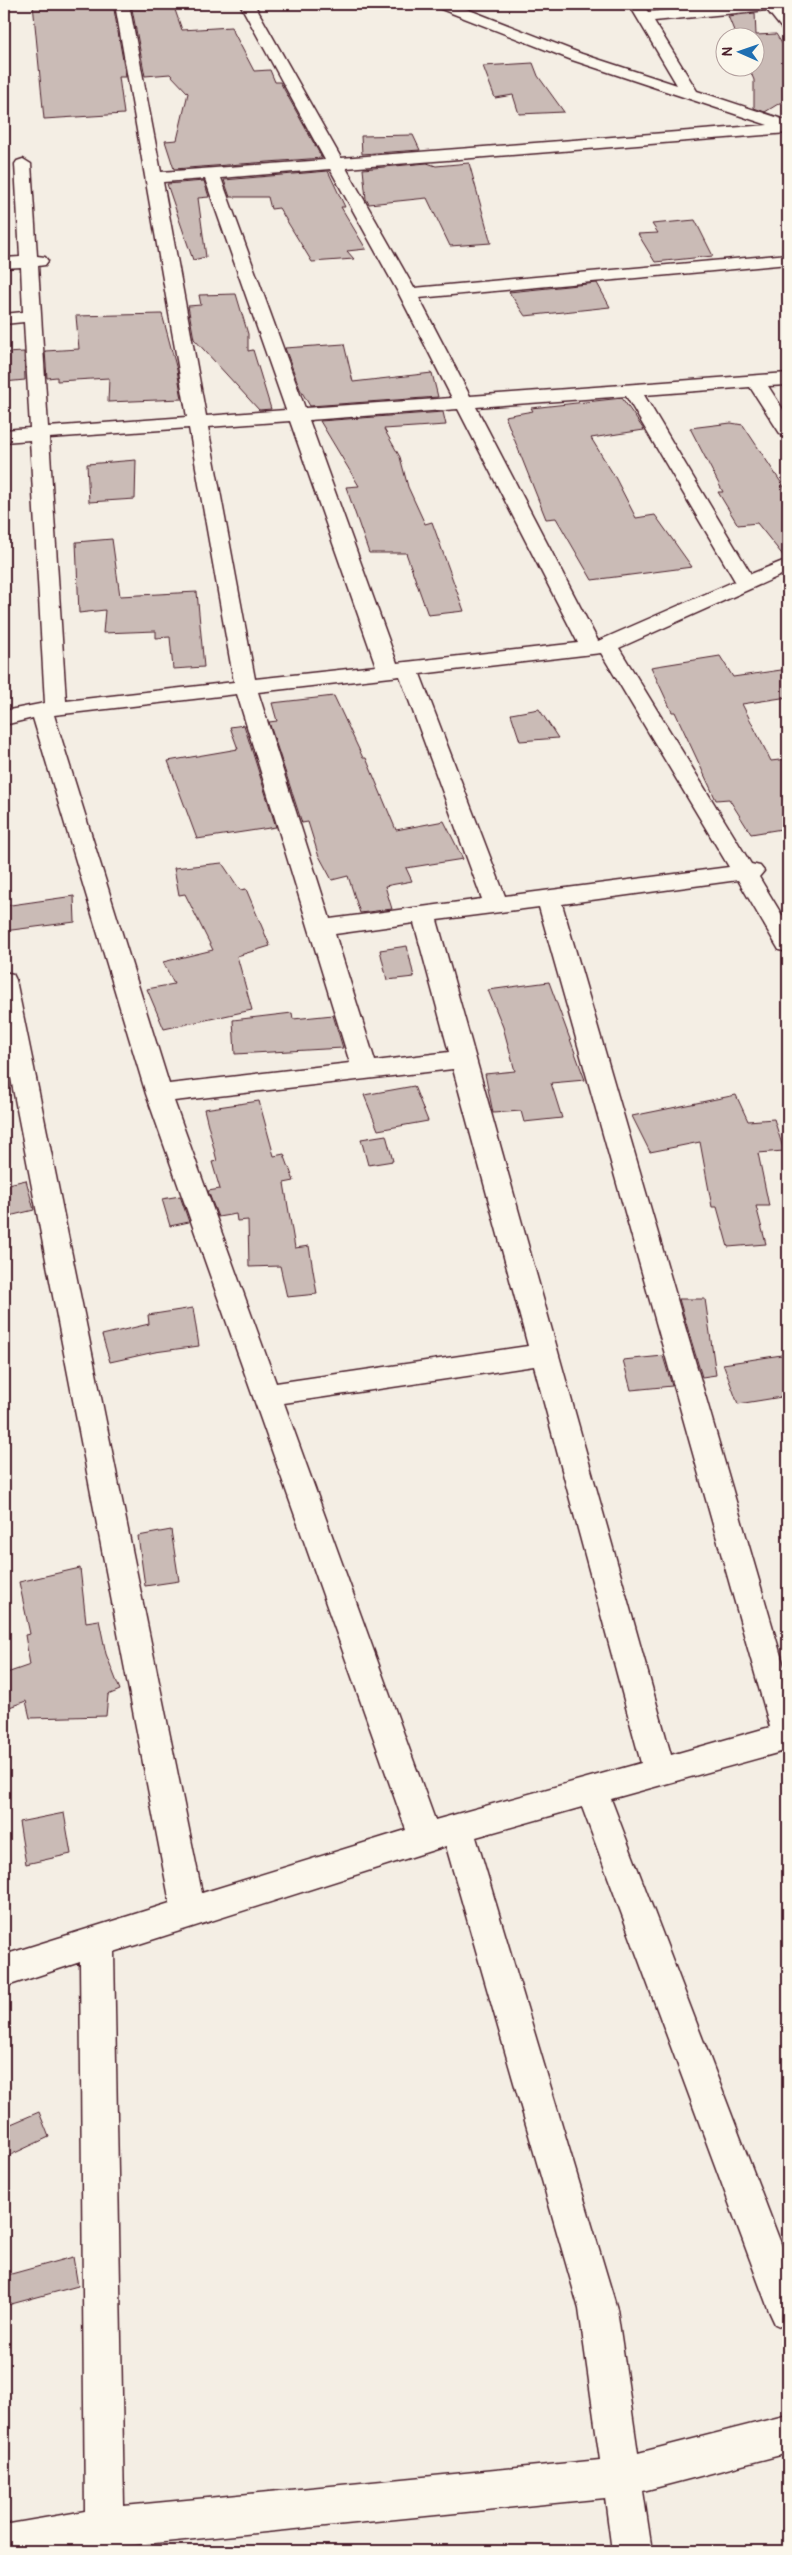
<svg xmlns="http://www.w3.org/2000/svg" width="792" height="2555" viewBox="0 0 792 2555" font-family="Pangolin,sans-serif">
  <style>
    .building { fill: #cabbb6; stroke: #4a1f2b }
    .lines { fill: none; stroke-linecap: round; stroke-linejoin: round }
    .minor-casing { stroke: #4a1f2b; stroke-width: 3 }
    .minor { fill: #fbf7ec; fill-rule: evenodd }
  </style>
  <rect width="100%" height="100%" fill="#f4eee4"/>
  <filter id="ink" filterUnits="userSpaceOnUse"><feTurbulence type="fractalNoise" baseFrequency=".02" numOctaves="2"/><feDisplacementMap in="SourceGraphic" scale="10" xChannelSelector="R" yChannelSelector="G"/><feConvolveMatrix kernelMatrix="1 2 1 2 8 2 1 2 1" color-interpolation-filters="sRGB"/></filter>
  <g filter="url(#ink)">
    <!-- building -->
    <g class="building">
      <polygon points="33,4 113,4 126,77 119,77 124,114 44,119"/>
      <polygon points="131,4 150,4 150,8 174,7 182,30 231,27 254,71 270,70 275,82 280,82 322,158 174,169 165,141 177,140 188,93 170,74 145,76"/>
      <polygon points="755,13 756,35 776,34 788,53 788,98 765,112 754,108 754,80 749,68 754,68 754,38 737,38 728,16"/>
      <polygon points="533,63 538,76 564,112 519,114 513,95 495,98 483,66"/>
      <polygon points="413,135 420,150 362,154 361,136"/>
      <polygon points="427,163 436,166 469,163 491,243 450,246 427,198 369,204 366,199 363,169"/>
      <polygon points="328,171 345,207 341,207 366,249 347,251 354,259 312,262 279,208 271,209 268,197 230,197 224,180"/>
      <polygon points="204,181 209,197 198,198 206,257 193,260 167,184"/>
      <polygon points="695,220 713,256 655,262 638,234 658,233 652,224"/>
      <polygon points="597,283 610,307 525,316 509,292"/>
      <polygon points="236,294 248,334 248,351 253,350 271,409 259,410 194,339 188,306 201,305 199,295"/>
      <polygon points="162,314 177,370 182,399 108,402 109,378 57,381 57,377 47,378 45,351 79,349 76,316"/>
      <polygon points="344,344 353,382 432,373 438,397 310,406 300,389 285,348"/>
      <polygon points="24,352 25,380 4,382 4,353"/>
      <polygon points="622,398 644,430 591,438 615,477 636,518 655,515 692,567 592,580 556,518 546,519 505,416 533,411 531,408"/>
      <polygon points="443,412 446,425 384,429 400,457 408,487 425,524 432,522 464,611 428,615 406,553 369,553 346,487 359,486 320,421"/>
      <polygon points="731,423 743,425 788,493 788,557 785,558 757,523 738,525 718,492 723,492 690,428"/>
      <polygon points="136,460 135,499 89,502 87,464"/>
      <polygon points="112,539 120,596 197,592 204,667 173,669 170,637 156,638 156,631 103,633 105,610 79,613 76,542"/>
      <polygon points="720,656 733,677 788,669 788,697 742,704 771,761 788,759 788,828 751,834 729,799 716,800 675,712 672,712 651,667"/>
      <polygon points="334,696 363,758 366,758 396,830 444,821 463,859 406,868 412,881 385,886 392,909 360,913 348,876 332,880 318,854 308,822 302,823 269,722 277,721 272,703"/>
      <polygon points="539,709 558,738 520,741 511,714"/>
      <polygon points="244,725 276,827 197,839 168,761 238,749 230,727"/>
      <polygon points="222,863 240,890 246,889 270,946 237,956 252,1010 164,1029 147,989 174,984 163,962 213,950 185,894 179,895 174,868"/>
      <polygon points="74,896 75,922 4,931 4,906"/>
      <polygon points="407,946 414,977 387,980 380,950"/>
      <polygon points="549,982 585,1080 551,1083 562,1118 524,1122 521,1111 493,1113 485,1074 515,1071 503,1027 488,990"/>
      <polygon points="292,1013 293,1019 333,1015 343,1048 235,1054 233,1020"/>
      <polygon points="414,1086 428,1121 378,1130 364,1095"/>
      <polygon points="736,1095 748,1121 774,1119 784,1151 758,1153 769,1206 756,1206 766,1244 728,1247 717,1207 712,1207 700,1142 650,1152 632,1116"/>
      <polygon points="259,1101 274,1156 284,1154 294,1181 284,1183 295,1248 309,1246 317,1294 287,1297 280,1266 249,1267 248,1220 237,1221 236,1214 218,1217 208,1191 220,1189 212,1162 217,1161 204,1109"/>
      <polygon points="386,1135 393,1161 368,1165 361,1139"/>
      <polygon points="26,1180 34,1210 9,1216 4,1198 4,1185"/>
      <polygon points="180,1196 189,1222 170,1226 162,1199"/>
      <polygon points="679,1299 705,1299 716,1375 702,1377"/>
      <polygon points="193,1308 199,1346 155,1352 110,1362 102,1335 149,1324 148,1315"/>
      <polygon points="788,1354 788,1396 738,1404 723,1364"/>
      <polygon points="663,1356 672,1386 631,1390 623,1360"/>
      <polygon points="171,1530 179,1581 145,1586 138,1536"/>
      <polygon points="80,1568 86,1622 99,1620 106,1654 120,1690 108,1695 106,1716 30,1718 26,1701 4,1709 4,1674 30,1665 25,1635 30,1634 19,1582"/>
      <polygon points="64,1813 71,1854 26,1864 19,1822"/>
      <polygon points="39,2112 49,2137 4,2158 4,2127"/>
      <polygon points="73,2257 78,2286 4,2306 4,2276"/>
    </g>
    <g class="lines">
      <defs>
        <path id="minor" d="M115 4H129L161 172 325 160 240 4H254L341 158 768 125 572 60 436 7 434 4H454L582 54 677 85 629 4H643L648 12 736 4H787L781 8 788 17V32L783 30 767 10 654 21 697 91 788 121V133L346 168 414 288 788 254V264L419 298 470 396 788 373V385L768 386 788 417V437L781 435 750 387 644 395 751 574 788 559V572L619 648 751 864 760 866 764 871 759 877 788 925V952L779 950 738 880 562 904 788 1680V1750L611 1799 788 2262V2330L775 2324 769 2311 582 1807 476 1837 617 2309 638 2453 788 2415V2453L643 2491 652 2551H612L605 2498 125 2546V2551H4V2525L85 2511 80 1962 4 1987V1955L170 1903 4 1042V972L13 974 16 980 202 1893 406 1830 146 1094 33 718 4 725V711L45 703 30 440 4 442V430L30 428 24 322 4 324V314L23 312 21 267 4 268V258L20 257 15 164 17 161 23 159 31 164 37 256 45 257 48 261 45 265 38 266 48 427 187 417ZM330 169 399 294 452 398 305 408 221 178ZM205 179 286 410 206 416 163 182ZM626 396 735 581 598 641 476 407ZM458 409 578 643 397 663 309 420ZM290 421 376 666 255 679 208 427ZM189 428 234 682 66 701 49 438ZM601 653 729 867 505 896 420 674ZM400 676 482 899 330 919 258 692ZM237 694 350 1063 169 1084 54 715ZM539 907 770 1727 671 1755 437 920ZM414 923 449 1052 375 1061 335 934ZM453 1069 528 1346 276 1383 174 1101ZM534 1366 641 1763 435 1820 284 1403ZM446 1846 579 2309 600 2460 124 2506 114 1952Z"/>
      </defs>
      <!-- minor casing -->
      <use href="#minor" class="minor-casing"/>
      <!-- minor -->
      <use href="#minor" class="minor"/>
    </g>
  </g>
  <!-- margin -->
  <rect width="792" height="2555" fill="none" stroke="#fbf7ec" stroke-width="20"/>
  <rect x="10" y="10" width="772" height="2535" fill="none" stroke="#4a1f2b" stroke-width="2" filter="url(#ink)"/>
  <!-- north arrow -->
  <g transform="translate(740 52) rotate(272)"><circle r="24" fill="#fbf7ec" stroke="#b4a19f"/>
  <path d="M0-4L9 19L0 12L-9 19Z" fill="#1f6fb2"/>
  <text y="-8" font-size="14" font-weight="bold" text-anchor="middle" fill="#4a1f2b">N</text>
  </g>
</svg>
